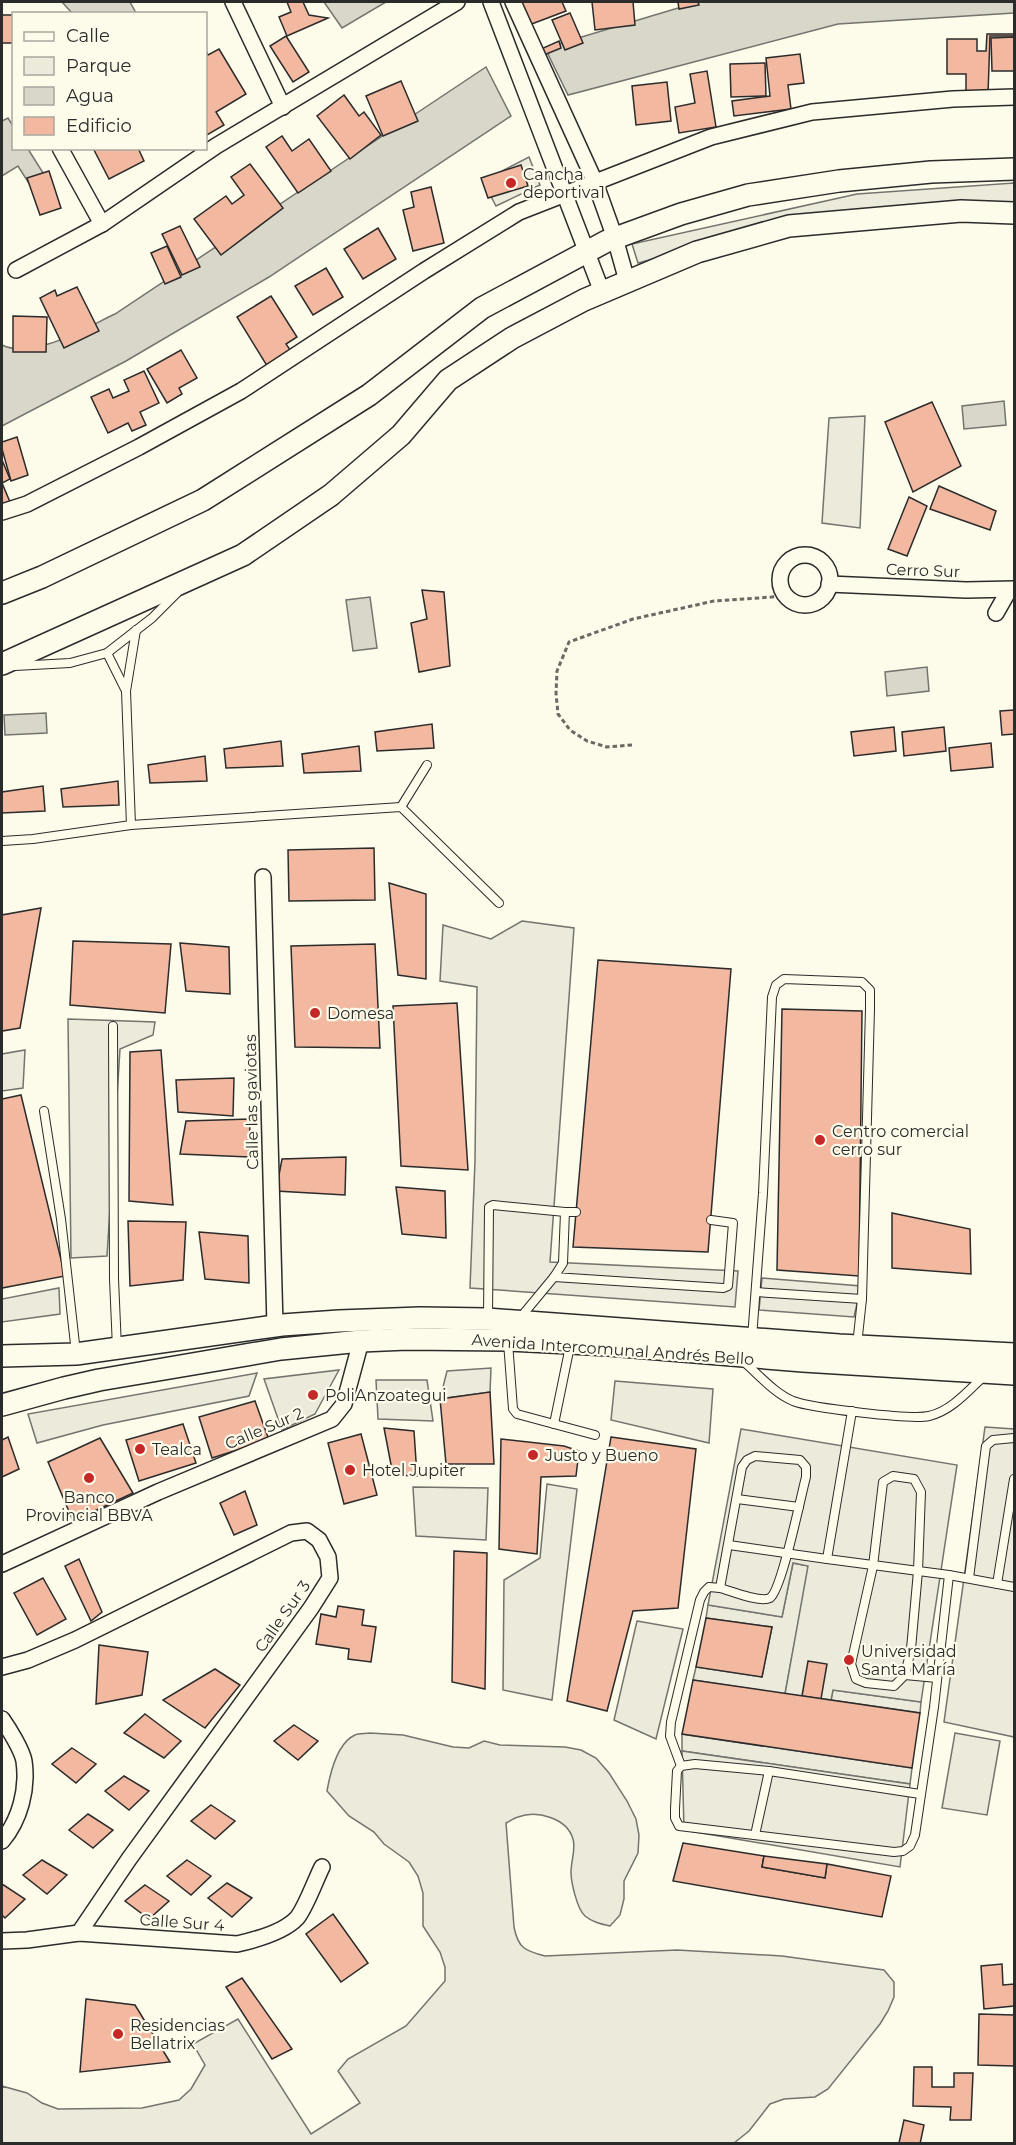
<svg xmlns="http://www.w3.org/2000/svg" width="1016" height="2145" viewBox="0 0 1016 2145" font-family="Montserrat,sans-serif">
  <style>
    .green { fill: #ecebdb; stroke: #74746e; stroke-width: 1.5 }
    .parking { fill: #eceadb; stroke: #74746e; stroke-width: 1.5 }
    .water { fill: #d8d7c9; stroke: #74746e; stroke-width: 1.5 }
    .building { fill: #f2b8a0; stroke: #2b2b2b; stroke-width: 1.5 }
    .lines { fill: none; stroke-linecap: round; stroke-linejoin: round }
    .lane-casing { stroke: #2b2b2b; stroke-width: 10 }
    .street-casing { stroke: #2b2b2b; stroke-width: 18 }
    .secondary-casing { stroke: #2b2b2b; stroke-width: 24 }
    .path { stroke: #6a6964; stroke-width: 3; stroke-dasharray: 4.5 3; stroke-linecap: butt }
    .lane { stroke: #fdfbea; stroke-width: 8 }
    .street { stroke: #fdfbea; stroke-width: 15 }
    .secondary { stroke: #fdfbea; stroke-width: 21 }
    .poi-dot { fill: #c62828; stroke: #fdfbea; stroke-width: 2 }
    .labels { text-anchor: middle; stroke-width: 4.5; stroke-linejoin: round; paint-order: stroke }
    .poi-label { font-size: 16px; fill: #2b2b2b; stroke: #fdfbea; text-anchor: start }
    .street-label { font-size: 16px; fill: #2b2b2b; stroke: #fdfbea }
  </style>
  <rect width="100%" height="100%" fill="#fdfbea"/>
  <!-- green -->
  <g class="green">
    <polygon points="529,157 540,185 496,206 483,181"/>
    <polygon points="1014,183 1014,202 819,215 638,263 632,244 857,194"/>
    <polygon points="339,1370 315,1414 282,1430 264,1379"/>
    <polygon points="793,1563 809,1566 785,1694 693,1680 696,1667 762,1677 772,1627 706,1618 708,1605 782,1617"/>
    <polygon points="833,1690 921,1702 920,1713 831,1700"/>
    <path d="M370 1733 403 1735 453 1747 469 1748 484 1741 500 1745 565 1747 581 1750 596 1758 609 1773 627 1801 636 1819 639 1835 638 1853 624 1881V1899L620 1915 610 1926C601 1924 592 1922 585 1916 577 1909 571 1882 571 1872 571 1861 576 1849 573 1839 567 1818 537 1810 518 1817 514 1818 510 1821 506 1823L514 1927C518 1948 525 1951 545 1956L677 1950 782 1956 884 1970 894 1982V1997L888 2011 880 2024 828 2089 815 2097 784 2099 770 2104 749 2131 734 2143H2V2086L27 2093 42 2103 58 2109 142 2108 179 2100 191 2089 205 2065 193 2044 238 2019 311 2134 360 2103 338 2071 348 2059 406 2026 445 1981V1967L440 1952 423 1926V1893L418 1876 409 1862 384 1844 374 1832 349 1816 327 1791C330 1774 337 1743 355 1735 359 1733 366 1734 370 1733Z"/>
    <polygon points="955,1733 1000,1741 987,1815 942,1808"/>
    <polygon points="682,1734 912,1768 910,1784 682,1751"/>
  </g>
  <!-- parking -->
  <g class="parking">
    <polygon points="865,416 860,528 822,523 829,418"/>
    <polygon points="522,921 574,928 550,1262 738,1271 735,1307 470,1288 475,1161 477,987 440,981 443,925 491,939"/>
    <polygon points="68,1019 155,1022 153,1035 120,1049 107,1256 71,1258"/>
    <polygon points="25,1050 23,1088 2,1091 2,1054"/>
    <polygon points="762,1278 861,1286 854,1317 759,1310"/>
    <polygon points="59,1288 60,1314 2,1322 2,1299"/>
    <polygon points="491,1368 490,1392 440,1399 447,1371"/>
    <polygon points="257,1373 249,1396 103,1425 37,1443 28,1414"/>
    <polygon points="376,1380 427,1380 433,1421 378,1419"/>
    <polygon points="615,1381 713,1389 709,1443 611,1420"/>
    <polygon points="985,1427 1014,1429 1014,1737 944,1722"/>
    <polygon points="741,1429 957,1465 921,1702 833,1690 831,1700 785,1694 808,1566 793,1563 782,1617 708,1605"/>
    <polygon points="547,1484 577,1489 552,1700 503,1690 504,1580 540,1558"/>
    <polygon points="413,1487 488,1488 486,1540 416,1536"/>
    <polygon points="637,1621 683,1629 656,1739 614,1720"/>
    <polygon points="682,1751 910,1784 900,1867 684,1830"/>
  </g>
  <!-- water -->
  <g class="water">
    <polygon points="62,2 130,2 136,13 72,13"/>
    <polygon points="324,2 386,2 342,28"/>
    <polygon points="698,2 1014,2 1014,13 838,24 568,95 545,48"/>
    <path d="M486 67 511 116 269 277 126 361 2 426V345C33 360 85 328 115 314Z"/>
    <polygon points="8,118 13,126 14,148 28,149 52,187 37,196 18,166 2,176 2,121"/>
    <polygon points="1004,401 1006,425 964,429 962,406"/>
    <polygon points="370,597 377,648 353,651 346,600"/>
    <polygon points="927,667 929,691 887,696 885,672"/>
    <polygon points="46,713 47,733 5,735 4,715"/>
  </g>
  <!-- building -->
  <g class="building">
    <polygon points="287,2 303,2 309,15 328,18 287,36 279,17 291,12"/>
    <polygon points="520,2 562,2 566,11 529,25"/>
    <polygon points="592,2 633,2 635,25 595,30"/>
    <polygon points="678,2 698,2 699,5 679,9"/>
    <polygon points="570,13 583,43 565,50 552,20"/>
    <rect x="2" y="15" width="12" height="28"/>
    <polygon points="987,34 1014,34 1014,36 990,36 988,94 966,94 966,74 947,74 947,39 977,39 977,51 986,51"/>
    <polygon points="286,36 309,72 293,82 270,46"/>
    <polygon points="1014,37 1014,71 992,71 991,38"/>
    <polygon points="559,41 561,48 544,55 541,49"/>
    <polygon points="219,49 246,94 216,112 224,125 207,135 206,132 206,51 208,55"/>
    <polygon points="800,54 804,83 788,85 791,109 734,116 732,101 770,96 766,58"/>
    <polygon points="765,63 766,96 731,97 730,64"/>
    <polygon points="707,71 716,127 679,133 675,107 695,103 690,74"/>
    <polygon points="401,81 418,121 383,136 366,96"/>
    <polygon points="667,82 671,121 636,125 632,86"/>
    <polygon points="344,95 359,116 364,112 381,135 350,159 317,116"/>
    <polygon points="282,136 292,151 309,139 331,171 298,193 266,147"/>
    <polygon points="93,148 138,148 144,161 109,179"/>
    <polygon points="250,164 283,208 221,255 194,219 226,196 232,204 244,195 231,177"/>
    <polygon points="521,165 528,186 488,198 481,178"/>
    <polygon points="49,171 61,208 40,215 27,178"/>
    <polygon points="431,187 444,243 413,251 403,210 414,207 411,192"/>
    <polygon points="180,226 200,267 182,275 162,234"/>
    <polygon points="378,228 396,259 363,279 344,249"/>
    <polygon points="167,246 181,277 165,284 151,253"/>
    <polygon points="326,268 343,297 313,315 295,286"/>
    <polygon points="77,287 99,331 64,348 40,298 55,290 57,296"/>
    <polygon points="271,296 297,337 286,344 293,354 269,369 237,317"/>
    <polygon points="13,316 47,317 46,352 13,352"/>
    <polygon points="181,350 197,378 179,388 182,394 167,403 147,369"/>
    <polygon points="144,371 159,403 140,412 146,425 132,431 128,423 108,433 91,397 109,389 113,398 129,391 124,380"/>
    <polygon points="932,402 961,466 913,492 885,422"/>
    <polygon points="17,437 28,475 11,481 2,449 2,442"/>
    <polygon points="2,460 10,479 2,483 10,502 2,506"/>
    <polygon points="939,486 996,511 990,530 930,509"/>
    <polygon points="909,497 927,506 907,556 888,549"/>
    <polygon points="422,590 444,592 450,666 419,672 411,623 427,619"/>
    <polygon points="1014,710 1014,734 1002,735 1000,711"/>
    <polygon points="432,724 434,748 377,751 375,732"/>
    <polygon points="894,727 896,751 854,756 851,732"/>
    <polygon points="944,727 946,751 904,756 902,732"/>
    <polygon points="281,741 283,766 226,768 224,749"/>
    <polygon points="991,743 993,767 951,771 949,748"/>
    <polygon points="359,746 361,771 304,773 302,754"/>
    <polygon points="205,756 207,781 150,783 148,765"/>
    <polygon points="118,781 119,805 63,807 61,789"/>
    <polygon points="43,786 45,811 2,813 2,792"/>
    <polygon points="374,848 375,900 289,901 288,850"/>
    <polygon points="389,883 426,894 426,979 398,975"/>
    <polygon points="41,908 20,1028 2,1031 2,915"/>
    <polygon points="73,941 171,944 165,1013 70,1005"/>
    <polygon points="180,943 229,947 230,994 186,991"/>
    <polygon points="375,944 380,1048 295,1047 291,946"/>
    <polygon points="598,960 731,969 708,1252 573,1247"/>
    <polygon points="457,1003 468,1170 401,1166 393,1006"/>
    <polygon points="782,1009 862,1011 859,1276 777,1270"/>
    <polygon points="161,1050 173,1205 129,1201 130,1052"/>
    <polygon points="234,1078 233,1116 178,1112 176,1080"/>
    <polygon points="21,1095 65,1276 2,1288 2,1099"/>
    <polygon points="250,1119 249,1157 180,1154 186,1121"/>
    <polygon points="346,1157 345,1195 276,1191 282,1159"/>
    <polygon points="396,1187 445,1191 446,1238 402,1234"/>
    <polygon points="892,1213 970,1229 971,1274 892,1268"/>
    <polygon points="128,1221 186,1222 183,1280 130,1286"/>
    <polygon points="199,1232 248,1236 249,1283 205,1279"/>
    <polygon points="490,1392 494,1464 446,1464 440,1399"/>
    <polygon points="255,1401 269,1440 212,1458 199,1417"/>
    <polygon points="183,1424 196,1463 139,1481 126,1440"/>
    <polygon points="384,1428 414,1431 417,1476 393,1475"/>
    <polygon points="361,1434 377,1495 344,1504 328,1443"/>
    <polygon points="8,1437 19,1469 2,1477 2,1440"/>
    <polygon points="611,1437 696,1449 678,1608 633,1611 607,1711 567,1701"/>
    <polygon points="100,1438 133,1493 73,1521 48,1462"/>
    <polygon points="501,1439 564,1446 579,1451 576,1476 541,1477 537,1554 499,1549"/>
    <polygon points="245,1491 257,1525 234,1535 220,1503"/>
    <polygon points="454,1551 487,1553 485,1689 452,1682"/>
    <polygon points="79,1559 102,1612 91,1621 65,1566"/>
    <polygon points="43,1578 66,1619 37,1635 14,1593"/>
    <polygon points="338,1606 364,1610 362,1625 376,1627 371,1662 348,1659 349,1649 316,1644 321,1614 336,1617"/>
    <polygon points="706,1618 772,1627 762,1677 696,1667"/>
    <polygon points="99,1645 148,1652 142,1695 96,1704"/>
    <polygon points="808,1661 827,1664 821,1699 802,1696"/>
    <polygon points="215,1669 240,1685 205,1728 163,1700"/>
    <polygon points="693,1680 920,1713 912,1768 682,1734"/>
    <polygon points="145,1714 181,1741 164,1758 124,1733"/>
    <polygon points="294,1725 318,1741 298,1760 274,1741"/>
    <polygon points="72,1748 96,1764 76,1783 52,1764"/>
    <polygon points="124,1776 149,1791 129,1810 105,1791"/>
    <polygon points="211,1805 235,1821 215,1839 191,1821"/>
    <polygon points="88,1814 113,1830 93,1848 69,1830"/>
    <polygon points="683,1843 764,1856 762,1867 825,1878 827,1864 891,1876 882,1917 673,1881"/>
    <polygon points="764,1856 827,1864 825,1878 762,1867"/>
    <polygon points="42,1860 67,1875 47,1894 23,1875"/>
    <polygon points="187,1860 211,1876 191,1895 167,1876"/>
    <polygon points="227,1883 252,1898 232,1917 208,1898"/>
    <polygon points="2,1884 25,1899 5,1918 2,1915"/>
    <polygon points="145,1885 169,1901 149,1919 125,1901"/>
    <polygon points="333,1914 368,1963 341,1982 306,1934"/>
    <polygon points="1002,1964 1003,1985 1014,1984 1014,2006 984,2009 981,1966"/>
    <polygon points="242,1978 292,2049 272,2059 226,1987"/>
    <polygon points="86,1999 135,2005 170,2062 80,2072"/>
    <polygon points="979,2014 1014,2015 1014,2066 978,2065"/>
    <polygon points="914,2067 932,2067 932,2087 954,2087 954,2073 973,2073 971,2120 950,2120 951,2107 913,2106"/>
    <polygon points="904,2120 924,2125 920,2144 899,2143"/>
  </g>
  <g class="lines">
    <defs>
      <g id="lane">
        <polyline points="107,653 125,689"/>
        <polyline points="15,666 70,663 107,653 152,618 177,593"/>
        <polyline points="401,807 427,765"/>
        <polyline points="131,825 126,691 136,630"/>
        <polyline points="2,841 33,839 131,825 401,807 499,903"/>
        <polyline points="113,1026 114,1279 117,1348"/>
        <polyline points="44,1111 61,1219 76,1353"/>
        <polyline points="576,1212 565,1212 563,1263 554,1277 723,1288 728,1286 733,1223 711,1220"/>
        <polyline points="756,1292 862,1299"/>
        <polyline points="488,1318 489,1207 493,1205 565,1212"/>
        <polyline points="520,1318 554,1277"/>
        <polyline points="752,1338 763,1193 772,997 776,985 784,979 862,982 870,990 870,1009 862,1299 857,1345"/>
        <polyline points="508,1342 513,1409 517,1414 554,1424 570,1346"/>
        <path d="M743 1361C758 1374 774 1393 793 1401 811 1408 911 1420 929 1416 951 1411 968 1391 984 1376"/>
        <polyline points="852,1411 827,1559 949,1575 1014,1587"/>
        <polyline points="554,1424 595,1435"/>
        <path d="M755 1456 800 1460 806 1467V1477C801 1495 782 1590 770 1598 760 1603 731 1591 720 1588L742 1467 747 1460Z"/>
        <polygon points="893,1476 914,1479 921,1492 918,1571 911,1649 905,1675 894,1686 866,1683 856,1679 851,1664 873,1566 883,1482"/>
        <polyline points="737,1499 799,1507"/>
        <polyline points="729,1545 827,1559"/>
        <polyline points="969,1578 986,1446 993,1440 1014,1438"/>
        <polyline points="997,1584 1014,1479"/>
        <polyline points="905,1675 937,1678"/>
        <polyline points="681,1766 670,1736 671,1722 700,1600 704,1592 709,1587 720,1588"/>
        <polyline points="920,1794 769,1771 695,1764 681,1766 677,1771 675,1809 675,1818 679,1826 894,1852 903,1851 910,1846 915,1835 934,1707 949,1575"/>
        <polyline points="755,1835 769,1771"/>
      </g>
      <g id="street">
        <polyline points="233,2 283,107"/>
        <polyline points="491,2 602,292"/>
        <polyline points="513,2 595,182 615,238 627,281"/>
        <polyline points="60,148 102,224"/>
        <polyline points="16,270 102,224 216,146 457,2"/>
        <polyline points="2,512 27,504 139,447 241,391 424,271 519,212 711,137 812,112 953,99 1014,97"/>
        <circle cx="805" cy="580" r="25"/>
        <polyline points="829,584 966,590 1014,589"/>
        <polyline points="996,613 1009,590"/>
        <polyline points="263,877 275,1326"/>
        <polyline points="2,1564 158,1492 332,1419 344,1404 361,1341"/>
        <polyline points="2,1667 28,1660 75,1640 291,1533 307,1531 319,1540 328,1557 330,1578 311,1608 129,1859 79,1933"/>
        <path d="M2 1719C9 1729 22 1750 24 1761 28 1789 20 1820 2 1841"/>
        <path d="M2 1941 27 1940 79 1933 237 1944C255 1940 284 1932 297 1918 305 1909 316 1879 322 1867"/>
      </g>
      <g id="secondary">
        <polyline points="2,593 42,577 203,500 369,395 482,308 607,241 681,214 748,195 839,181 931,172 1014,169"/>
        <polyline points="2,664 243,555 331,495 401,435 448,380 512,338 584,300 697,252 789,226 961,211 1014,213"/>
        <polyline points="2,1356 76,1354 282,1325 339,1321 420,1318 487,1319 839,1345 1014,1354"/>
        <polyline points="2,1405 64,1388 99,1380 281,1349 361,1341 407,1339 508,1340 609,1345 803,1361 1014,1374"/>
      </g>
    </defs>
    <!-- lane casing -->
    <use href="#lane" class="lane-casing"/>
    <!-- street casing -->
    <use href="#street" class="street-casing"/>
    <!-- secondary casing -->
    <use href="#secondary" class="secondary-casing"/>
    <!-- path -->
    <polyline class="path" points="632,745 607,747 587,741 570,730 558,714 556,693 557,671 569,642 633,619 714,601 772,597 784,594"/>
    <!-- lane -->
    <use href="#lane" class="lane"/>
    <!-- street -->
    <use href="#street" class="street"/>
    <!-- secondary -->
    <use href="#secondary" class="secondary"/>
  </g>
  <!-- markers -->
  <g class="poi-dot">
    <circle cx="511" cy="183" r="6"/>
    <circle cx="315" cy="1013" r="6"/>
    <circle cx="820" cy="1140" r="6"/>
    <circle cx="313" cy="1395" r="6"/>
    <circle cx="140" cy="1449" r="6"/>
    <circle cx="533" cy="1455" r="6"/>
    <circle cx="350" cy="1470" r="6"/>
    <circle cx="89" cy="1478" r="6"/>
    <circle cx="849" cy="1660" r="6"/>
    <circle cx="118" cy="2034" r="6"/>
  </g>
  <g class="labels">
    <!-- poi labels -->
    <g class="poi-label">
      <text x="523" y="180">Cancha<tspan x="523" dy="18">deportiva1</tspan></text>
      <text x="327" y="1019">Domesa</text>
      <text x="832" y="1137">Centro comercial<tspan x="832" dy="18">cerro sur</tspan></text>
      <text x="325" y="1401">PoliAnzoategui</text>
      <text x="152" y="1455">Tealca</text>
      <text x="545" y="1461">Justo y Bueno</text>
      <text x="362" y="1476">Hotel Jupiter</text>
      <text x="89" y="1503" text-anchor="middle">Banco<tspan x="89" dy="18">Provincial BBVA</tspan></text>
      <text x="861" y="1657">Universidad<tspan x="861" dy="18">Santa María</tspan></text>
      <text x="130" y="2031">Residencias<tspan x="130" dy="18">Bellatrix</tspan></text>
    </g>
    <!-- street labels -->
    <g class="street-label">
      <text transform="translate(923 570) rotate(2)" y="6">Cerro Sur</text>
      <text transform="translate(251 1102) rotate(-91)" y="6">Calle las gaviotas</text>
      <text transform="translate(613 1349) rotate(4)" y="6">Avenida Intercomunal Andrés Bello</text>
      <text transform="translate(264 1428) rotate(-23)" y="6">Calle Sur 2</text>
      <text transform="translate(282 1616) rotate(-55)" y="6">Calle Sur 3</text>
      <text transform="translate(182 1922) rotate(4)" y="6">Calle Sur 4</text>
    </g>
  </g>
  <!-- border -->
  <rect width="1016" height="2145" fill="none" stroke="#2b2b2b" stroke-width="6"/>
  <!-- legend -->
  <rect x="12" y="12" width="195" height="138" fill="#fdfbea" stroke="#a9a89e" stroke-width="1.5"/>
  <rect x="24" y="32" width="30" height="9" fill="#fdfbea" stroke="#a9a89e" stroke-width="1.5"/>
  <text x="66" y="42" font-size="18" fill="#2b2b2b">Calle</text>
  <rect x="24" y="57" width="30" height="18" fill="#ecebdb" stroke="#a9a89e" stroke-width="1.5"/>
  <text x="66" y="72" font-size="18" fill="#2b2b2b">Parque</text>
  <rect x="24" y="87" width="30" height="18" fill="#d8d7c9" stroke="#a9a89e" stroke-width="1.5"/>
  <text x="66" y="102" font-size="18" fill="#2b2b2b">Agua</text>
  <rect x="24" y="117" width="30" height="18" fill="#f2b8a0" stroke="#a9a89e" stroke-width="1.5"/>
  <text x="66" y="132" font-size="18" fill="#2b2b2b">Edificio</text>
</svg>
